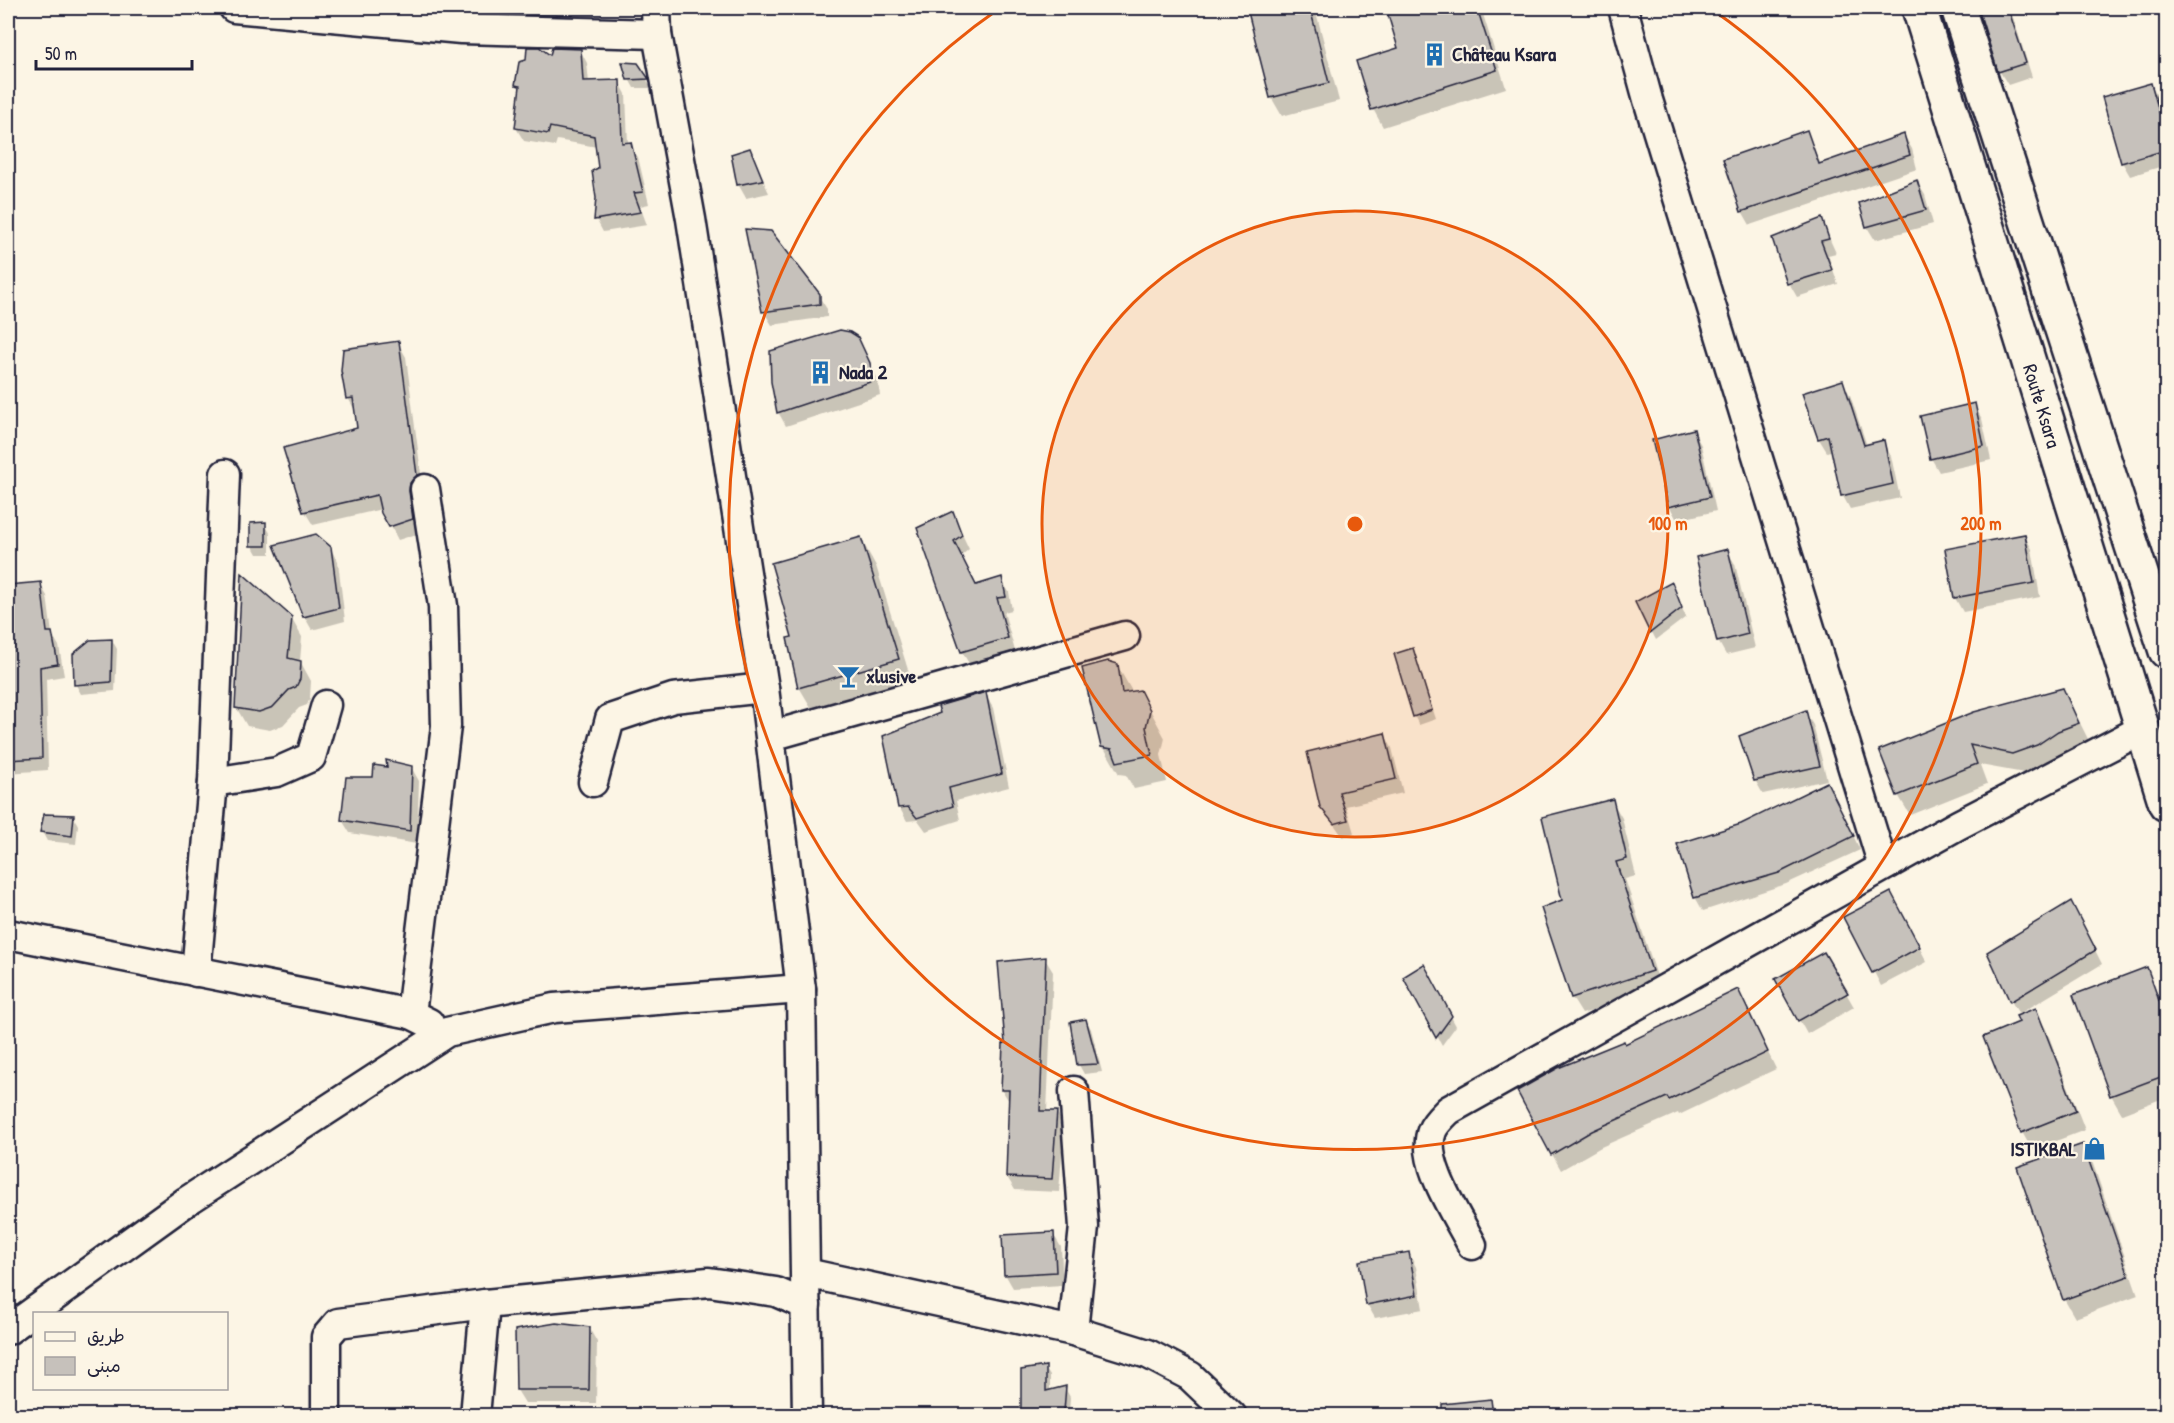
<svg xmlns="http://www.w3.org/2000/svg" width="2174" height="1423" viewBox="0 0 2174 1423" font-family="'Patrick Hand','Playpen Sans Arabic',sans-serif">
  <style>
    .shadow { fill: #0003 }
    .building { fill: #c6c1bb; stroke: #22223b; stroke-width: 1.5 }
    .lines { fill: none; stroke-linecap: round; stroke-linejoin: round }
    .minor-casing { stroke: #22223b; stroke-width: 33 }
    .major-casing { stroke: #22223b; stroke-width: 38 }
    .minor { stroke: #fcf5e5; stroke-width: 28 }
    .major { stroke: #fcf5e5; stroke-width: 33 }
    .ring { fill: none; stroke: #e8590c; stroke-width: 3 }
    .labels { text-anchor: middle; stroke-width: 4.5; stroke-linejoin: round; paint-order: stroke }
    .poi-label { font-size: 20px; font-weight: bold; fill: #22223b; stroke: #fcf5e5; text-anchor: start }
    .street-label { font-size: 20px; fill: #22223b; stroke: #fcf5e5 }
    .centre { fill: #e8590c; stroke: #fcf5e5; stroke-width: 3 }
    .ring-label { font-size: 18px; text-anchor: middle; font-weight: bold; fill: #e8590c; stroke: #fcf5e5; stroke-width: 4.5; stroke-linejoin: round; paint-order: stroke }
  </style>
  <rect width="100%" height="100%" fill="#fcf5e5"/>
  <filter id="ink" filterUnits="userSpaceOnUse"><feTurbulence type="fractalNoise" baseFrequency=".0167" numOctaves="2"/><feDisplacementMap in="SourceGraphic" scale="12" xChannelSelector="R" yChannelSelector="G"/><feConvolveMatrix kernelMatrix="1 2 1 2 8 2 1 2 1" color-interpolation-filters="sRGB"/></filter>
  <g filter="url(#ink)">
    <!-- shadow -->
    <g class="shadow">
      <polygon points="1249,8 1315,8 1339,101 1282,116 1271,97"/>
      <polygon points="1387,8 1481,8 1506,88 1383,127 1373,109 1400,49"/>
      <polygon points="1979,8 2010,8 2032,77 2008,85 2000,72"/>
      <polygon points="580,50 587,63 589,83 619,81 626,94 628,144 638,157 649,204 640,206 647,225 603,232 596,219 600,168 597,147 557,140 555,146 524,141 516,128 521,91 517,84 551,57"/>
      <polygon points="637,65 647,80 652,88 634,88 629,79"/>
      <polygon points="2151,84 2158,98 2166,127 2166,165 2130,176 2122,162"/>
      <polygon points="1806,131 1821,165 1904,135 1912,149 1917,169 1750,225 1742,211"/>
      <polygon points="749,149 769,193 746,198 738,184"/>
      <polygon points="1917,182 1925,195 1933,224 1875,240 1867,227 1860,204"/>
      <polygon points="1821,220 1836,253 1828,255 1838,284 1797,297 1789,283"/>
      <polygon points="818,295 827,309 827,317 772,325 764,312"/>
      <polygon points="398,343 406,357 423,489 420,533 398,540 382,509 313,525 305,512 285,449 358,429 356,412 348,398"/>
      <polygon points="865,353 877,378 880,395 786,426 778,412"/>
      <polygon points="1842,382 1850,395 1867,446 1883,442 1891,456 1900,498 1850,509 1843,496 1833,450 1827,452 1819,439 1804,394"/>
      <polygon points="1974,405 1982,419 1991,460 1939,472 1931,458"/>
      <polygon points="1693,431 1701,445 1716,511 1677,520 1670,507"/>
      <polygon points="952,513 969,549 961,556 976,586 1001,579 1009,592 1012,610 1004,612 1015,651 970,665 962,652 919,529"/>
      <polygon points="265,524 270,533 270,554 257,554 252,545"/>
      <polygon points="2024,535 2032,549 2040,597 1963,612 1955,598 1946,550"/>
      <polygon points="861,539 876,566 913,686 815,714 799,687 794,638"/>
      <polygon points="330,548 338,562 345,621 312,630 304,616"/>
      <polygon points="1727,551 1735,564 1755,648 1726,655 1718,641"/>
      <polygon points="40,584 47,596 52,634 59,646 64,676 46,679 48,770 8,773 8,587"/>
      <polygon points="1671,584 1686,617 1656,640 1637,603"/>
      <polygon points="291,618 302,637 300,661 311,681 310,698 307,705 299,708 283,725 270,730 247,726 236,707"/>
      <polygon points="112,640 117,649 115,691 81,694 76,685 75,654"/>
      <polygon points="1413,650 1436,719 1419,725 1414,716"/>
      <polygon points="1117,665 1133,693 1140,691 1165,738 1161,755 1167,782 1134,789 1126,775 1119,774 1103,746"/>
      <polygon points="2063,689 2090,743 2070,751 2048,765 2024,773 1980,765 1987,784 1910,815 1898,795 1881,751"/>
      <polygon points="985,694 993,708 1009,787 956,801 960,820 926,831 918,820 907,821 899,807"/>
      <polygon points="1805,712 1813,725 1827,780 1763,794 1755,780"/>
      <polygon points="1385,735 1392,748 1403,793 1346,806 1354,833 1343,837 1321,806"/>
      <polygon points="411,767 419,781 417,844 350,833 342,820 375,778"/>
      <polygon points="1835,797 1860,850 1786,884 1703,911 1695,897"/>
      <polygon points="1612,801 1622,818 1636,876 1625,879 1661,988 1582,1014 1572,998 1543,908 1564,901"/>
      <polygon points="73,816 78,825 76,844 47,841 42,832"/>
      <polygon points="1898,907 1927,962 1881,986 1874,972"/>
      <polygon points="2078,916 2102,964 2019,1014 2011,1001"/>
      <polygon points="1824,954 1854,1007 1807,1034 1777,980"/>
      <polygon points="1045,959 1053,972 1047,1112 1057,1112 1064,1126 1059,1192 1015,1190 1007,1177 1010,1103 1002,1090 1007,1044"/>
      <polygon points="2146,969 2166,1013 2166,1097 2122,1114 2111,1095"/>
      <polygon points="1429,975 1456,1026 1442,1045 1405,977"/>
      <polygon points="1746,1007 1776,1069 1679,1115 1678,1113 1601,1147 1561,1170 1552,1154 1625,1046"/>
      <polygon points="2035,1010 2046,1029 2085,1130 2032,1150 2022,1132 2021,1023"/>
      <polygon points="1086,1020 1091,1029 1102,1072 1084,1074 1079,1065"/>
      <polygon points="2082,1146 2093,1164 2138,1295 2075,1318 2064,1299"/>
      <polygon points="1053,1234 1061,1247 1063,1285 1013,1288 1005,1274"/>
      <polygon points="1409,1253 1416,1267 1423,1309 1375,1318 1367,1304"/>
      <polygon points="589,1328 597,1342 596,1403 525,1403 517,1390"/>
      <polygon points="1045,1368 1050,1376 1050,1391 1065,1388 1070,1397 1069,1416 1023,1416"/>
      <polygon points="1490,1400 1498,1416 1453,1416"/>
      <polygon points="1349,1409 1353,1416 1312,1416"/>
    </g>
    <!-- building -->
    <g class="building">
      <polygon points="1247,8 1310,8 1329,83 1270,98"/>
      <polygon points="1386,8 1477,8 1497,70 1371,110 1356,61 1398,48"/>
      <polygon points="1978,8 2008,8 2026,63 1998,72"/>
      <polygon points="527,47 539,47 550,55 552,48 581,49 583,81 620,80 622,143 631,142 643,192 634,193 641,212 594,220 596,198 592,171 598,168 594,136 550,127 548,134 515,128 520,86 515,85 519,62 526,60"/>
      <polygon points="622,62 638,63 649,79 627,80"/>
      <polygon points="2151,83 2166,136 2166,150 2121,163 2102,97"/>
      <polygon points="1807,130 1819,164 1904,134 1910,155 1741,212 1723,159"/>
      <polygon points="750,148 763,180 737,185 731,154"/>
      <polygon points="1917,180 1926,210 1866,227 1859,203"/>
      <polygon points="1822,218 1829,239 1821,241 1832,270 1787,284 1772,238"/>
      <polygon points="745,229 771,231 820,294 820,304 762,312"/>
      <polygon points="840,330 850,332 858,337 870,363 873,381 777,413 771,382 770,351"/>
      <polygon points="399,341 417,475 410,483 409,491 413,519 389,527 381,513 377,495 303,512 283,448 357,428 353,398 346,399 341,371 343,349"/>
      <polygon points="1843,380 1864,445 1884,440 1893,484 1841,496 1828,436 1818,439 1802,393"/>
      <polygon points="1975,403 1984,446 1930,459 1920,416"/>
      <polygon points="1694,429 1710,497 1668,507 1652,440"/>
      <polygon points="953,511 962,535 954,541 976,585 1002,577 1006,597 997,598 1008,638 961,652 917,528"/>
      <polygon points="266,522 266,546 250,546 250,523"/>
      <polygon points="316,534 331,547 339,608 303,617 274,545"/>
      <polygon points="2025,534 2034,583 1954,598 1945,549"/>
      <polygon points="861,537 899,659 798,688 787,638 792,637 771,563"/>
      <polygon points="1728,549 1748,634 1717,642 1696,557"/>
      <polygon points="242,573 292,617 288,658 301,661 300,679 296,687 289,690 273,707 259,712 235,708"/>
      <polygon points="41,582 47,632 52,632 58,664 40,667 42,758 8,760 8,585"/>
      <polygon points="1672,582 1682,608 1650,633 1635,602"/>
      <polygon points="112,639 111,682 74,685 73,654 90,640"/>
      <polygon points="1413,648 1432,710 1413,717 1394,654"/>
      <polygon points="1108,661 1118,664 1122,693 1140,690 1150,710 1146,727 1152,755 1117,762 1112,749 1101,747 1082,668"/>
      <polygon points="2063,688 2079,723 2058,731 2037,745 2012,754 1970,745 1977,764 1897,796 1879,750 1974,712"/>
      <polygon points="986,692 1002,774 949,788 953,806 917,818 908,807 898,808 883,736 940,713 938,706"/>
      <polygon points="1806,710 1820,766 1754,781 1739,736"/>
      <polygon points="1385,733 1396,779 1339,792 1348,820 1334,824 1320,807 1307,752"/>
      <polygon points="386,760 412,766 410,831 341,820 346,777 373,777 374,765 387,767"/>
      <polygon points="1827,782 1854,836 1779,873 1694,898 1677,844 1741,824"/>
      <polygon points="1613,799 1627,859 1616,862 1652,971 1571,998 1541,908 1562,900 1542,817"/>
      <polygon points="44,814 74,815 72,836 40,832"/>
      <polygon points="1891,892 1920,947 1872,973 1843,917"/>
      <polygon points="2071,901 2096,950 2010,1002 1987,952"/>
      <polygon points="1824,952 1848,993 1798,1021 1775,979"/>
      <polygon points="1046,957 1040,1111 1057,1111 1052,1179 1006,1177 1009,1090 1001,1090 1003,1044 1005,1043 998,962"/>
      <polygon points="1424,964 1452,1016 1436,1038 1403,977"/>
      <polygon points="2147,967 2166,1020 2166,1075 2110,1096 2073,995"/>
      <polygon points="1738,989 1768,1052 1669,1100 1667,1097 1592,1131 1551,1155 1517,1091 1558,1068 1624,1041 1625,1044"/>
      <polygon points="2036,1008 2076,1111 2021,1133 1983,1037 2019,1022 2016,1016"/>
      <polygon points="1086,1019 1098,1064 1077,1065 1070,1022"/>
      <polygon points="2083,1144 2129,1276 2063,1300 2017,1167"/>
      <polygon points="1054,1232 1056,1272 1004,1275 1002,1235"/>
      <polygon points="1409,1252 1417,1295 1366,1305 1359,1261"/>
      <polygon points="556,1323 590,1327 589,1390 516,1390 515,1330"/>
      <polygon points="1046,1366 1046,1391 1066,1386 1064,1411 1048,1416 1021,1416 1021,1370"/>
      <polygon points="1491,1399 1493,1416 1442,1416 1442,1404"/>
    </g>
    <g class="lines">
      <defs>
        <g id="minor">
          <polyline points="234,8 461,29 657,34"/>
          <polyline points="656,8 657,34 691,219 764,688 801,989 807,1416"/>
          <polyline points="1623,8 1648,100 1883,866"/>
          <polyline points="771,736 1125,636"/>
          <polyline points="213,782 225,474"/>
          <polyline points="593,782 610,719 673,698 764,688"/>
          <polyline points="8,934 411,1014 429,1023"/>
          <polyline points="196,972 213,782 277,772 311,757 326,705"/>
          <polyline points="411,1014 446,726 443,606 425,489"/>
          <path d="M1472 1245C1458 1217 1420 1162 1432 1131 1435 1123 1443 1116 1449 1110L1958 825 2143 729"/>
          <polyline points="806,1273 1073,1331 1148,1354 1190,1376 1232,1416"/>
          <polyline points="8,1330 187,1201 447,1032 554,1008 801,989"/>
          <polyline points="1073,1331 1084,1227 1074,1091"/>
          <polyline points="326,1416 326,1337 338,1323 485,1304 709,1282 776,1292 806,1305"/>
          <polyline points="475,1416 485,1304"/>
        </g>
        <g id="major">
          <polyline points="1919,8 2166,804"/>
          <polyline points="1958,8 2166,651"/>
        </g>
      </defs>
      <!-- minor casing -->
      <use href="#minor" class="minor-casing"/>
      <!-- major casing -->
      <use href="#major" class="major-casing"/>
      <!-- minor -->
      <use href="#minor" class="minor"/>
      <!-- major -->
      <use href="#major" class="major"/>
    </g>
  </g>
  <!-- distance rings -->
  <circle cx="1355" cy="524" r="313" fill="#e8590c" fill-opacity=".12"/>
  <g class="ring">
    <circle cx="1355" cy="524" r="313"/>
    <path d="M1710 8A626 626 0 1 1 1000 8"/>
  </g>
  <!-- icons -->
  <defs>
    <symbol id="building-bare" viewBox="-9 -9 18 18"><path d="M-4-6H4V6H1V3H-1V6H-4ZM-2.5-4.3h1.7v1.8h-1.7ZM.8-4.3h1.7v1.8H.8ZM-2.5-1h1.7V.8h-1.7ZM.8-1h1.7V.8H.8Z" fill="#1f6fb2" stroke="#fcf5e5" stroke-width="2.5" paint-order="stroke"/></symbol>
    <symbol id="bar-bare" viewBox="-9 -9 18 18"><path d="M-6-5H6L.8 .8V4.5H3.5V6h-7V4.5H-.8V.8Z" fill="#1f6fb2" stroke="#fcf5e5" stroke-width="2.5" paint-order="stroke"/></symbol>
    <symbol id="shop-bare" viewBox="-9 -9 18 18"><path d="M-5-2.5h2.3a2.7 3.5 0 0 1 5.4 0H5L5.5 6h-11ZM-1.5-2.5h3a1.5 2.3 0 0 0-3 0Z" fill="#1f6fb2" stroke="#fcf5e5" stroke-width="2.5" paint-order="stroke"/></symbol>
  </defs>
  <g fill-rule="evenodd">
    <use href="#building-bare" x="1418" y="38" width="33" height="33"/>
    <use href="#building-bare" x="804" y="356" width="33" height="33"/>
    <use href="#bar-bare" x="832" y="660" width="33" height="33"/>
    <use href="#shop-bare" x="2078" y="1132" width="33" height="33"/>
  </g>
  <g class="labels">
    <!-- poi labels -->
    <g class="poi-label">
      <text x="1452" y="61">Château Ksara</text>
      <text x="839" y="379">Nada 2</text>
      <text x="866" y="683">xlusive</text>
      <text x="2076" y="1156" text-anchor="end">ISTIKBAL</text>
    </g>
    <!-- street labels -->
    <g class="street-label">
      <text transform="translate(2042 406) rotate(73)" y="7">Route Ksara</text>
    </g>
  </g>
  <circle cx="1355" cy="524" r="9" class="centre"/>
  <g class="ring-label">
    <text x="1668" y="530">100 m</text>
    <text x="1981" y="530">200 m</text>
  </g>
  <!-- margin -->
  <rect width="2174" height="1423" fill="none" stroke="#fcf5e5" stroke-width="30"/>
  <rect x="15" y="15" width="2144" height="1393" fill="none" stroke="#22223b" stroke-width="2" filter="url(#ink)"/>
  <!-- legend -->
  <rect x="33" y="1312" width="195" height="78" fill="#fcf5e5" stroke="#a5a1a1" stroke-width="1.5"/>
  <rect x="45" y="1332" width="30" height="9" fill="#fcf5e5" stroke="#a5a1a1" stroke-width="1.5"/>
  <text x="87" y="1342" font-size="18" fill="#22223b">طريق</text>
  <rect x="45" y="1357" width="30" height="18" fill="#c6c1bb" stroke="#a5a1a1" stroke-width="1.5"/>
  <text x="87" y="1372" font-size="18" fill="#22223b">مبنى</text>
  <!-- scale -->
  <path d="M36 60v9h156v-9" fill="none" stroke="#22223b" stroke-width="3"/>
  <text x="45" y="60" font-size="18" fill="#22223b" stroke="#fcf5e5" stroke-width="4.5" paint-order="stroke">50 m</text>
</svg>
